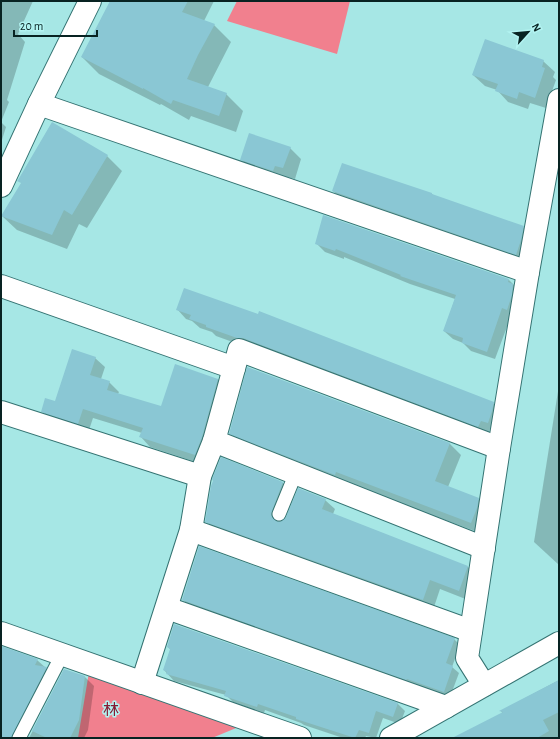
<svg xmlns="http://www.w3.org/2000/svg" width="560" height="739" viewBox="0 0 560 739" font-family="'Alegreya Sans','Noto Sans JP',sans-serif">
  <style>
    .green { fill: #f1808e }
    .shadow { fill: #0003 }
    .building { fill: #8ac7d4 }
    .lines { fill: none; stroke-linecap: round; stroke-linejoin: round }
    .lane-casing { stroke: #347372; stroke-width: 15 }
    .street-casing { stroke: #347372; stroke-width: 24 }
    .secondary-casing { stroke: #347372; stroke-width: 24 }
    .lane { stroke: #fff; stroke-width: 13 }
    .street { stroke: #fff; stroke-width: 22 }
    .secondary { stroke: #fff; stroke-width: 22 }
    .labels { text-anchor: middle; stroke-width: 3; stroke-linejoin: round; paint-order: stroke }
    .park-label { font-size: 16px; fill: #851a33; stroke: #b3f4f2 }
  </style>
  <rect width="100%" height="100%" fill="#a6e7e5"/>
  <!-- green -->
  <g class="green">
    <polygon points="237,1 350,1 337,54 227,21"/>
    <polygon points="89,672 241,726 212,738 78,738"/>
  </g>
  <!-- shadow -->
  <g class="shadow">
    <polygon points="1,1 33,1 18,34 25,42 7,100 9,102 1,122 6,127 1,143"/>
    <polygon points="111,1 214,1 204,21 214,25 231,42 208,87 226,94 243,111 236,132 191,116 189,120 161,104 160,105 99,74 82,57"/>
    <polygon points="543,61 555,72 553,77 556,80 546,108 530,103 528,109 508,102 497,90 485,86 473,75"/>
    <polygon points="290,148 301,159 295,179 286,177 285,182 252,171 241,159"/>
    <polygon points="107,156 122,171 87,228 79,224 67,249 17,230 2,216"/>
    <polygon points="333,191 432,194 434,196 523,227 531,235 524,262 341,199"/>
    <polygon points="316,243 509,280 517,288 511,316 495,359 471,351 463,343 453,339 444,331 455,299 410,284 344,257 344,259 325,252"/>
    <polygon points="177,309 493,403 503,412 497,432 490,429 488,435 216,336 212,332 200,328 192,321 186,319"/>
    <polygon points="95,358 105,367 101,379 109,382 119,392 118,394 162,408 218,379 227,389 205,465 150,447 141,437 142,433 93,418 88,433 52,421 42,411 56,402"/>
    <polygon points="248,368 450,444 461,455 448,487 478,499 490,510 483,534 242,445 230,433"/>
    <polygon points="559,385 559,565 534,542"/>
    <polygon points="222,459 283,483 293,493 280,523 325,500 335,509 333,514 468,567 478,577 468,600 440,589 433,610 216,531 206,521"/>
    <polygon points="183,600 454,639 460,645 452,667 459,673 450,697 189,605"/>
    <polygon points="175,625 398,704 405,711 400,724 383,718 376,738 366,736 365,738 343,738 304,725 301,723 265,710 264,713 233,702 226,695 174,681 164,670 171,650 168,647"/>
    <polygon points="1,647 37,660 56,677 25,738 1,738"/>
    <polygon points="64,670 85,677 94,686 88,730 84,738 29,738"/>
    <polygon points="559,680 559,738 457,738 503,714 501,711"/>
  </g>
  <!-- building -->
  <g class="building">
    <polygon points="110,1 188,1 182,12 215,24 198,55 187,79 227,93 219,116 173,100 171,104 143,88 143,89 81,57"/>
    <polygon points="485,39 544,60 542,67 545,68 535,98 519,92 517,99 495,91 498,84 472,75"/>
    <polygon points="52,122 108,155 72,215 64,210 52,235 1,216 21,183 17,181 18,180"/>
    <polygon points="249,133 291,147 283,168 275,166 273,171 240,160"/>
    <polygon points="342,163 432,193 432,194 524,226 521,240 516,255 332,191"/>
    <polygon points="323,215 509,279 508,282 513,284 512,295 507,310 502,308 487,352 462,343 463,338 443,331 456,295 400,276 401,275 336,249 335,251 315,244"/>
    <polygon points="184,288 258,314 259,311 494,402 492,411 488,423 481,421 478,427 243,338 237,338 206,327 206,325 189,319 191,315 176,310"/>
    <polygon points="72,349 96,357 90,375 110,381 107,390 161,406 175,364 218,379 202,437 195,455 139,437 143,428 83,409 78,424 41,412 45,398 55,401"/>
    <polygon points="247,367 450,443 435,481 479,498 477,508 471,523 336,472 335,475 229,434"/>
    <polygon points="221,457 283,482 272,511 271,515 276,521 280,522 286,517 298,488 326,499 322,509 468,566 459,591 430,580 423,600 205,522 211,486 213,481 212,479"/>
    <polygon points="199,546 455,638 446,663 453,666 444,692 407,679 406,680 182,600"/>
    <polygon points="174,624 398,703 393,717 376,711 369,733 359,730 355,738 296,719 296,717 258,704 257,707 224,696 226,691 166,674 167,672 163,670 170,649 167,647"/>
    <polygon points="1,646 38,659 35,665 47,667 11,738 1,738"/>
    <polygon points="64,669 85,676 79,720 70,738 47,738 32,731"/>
    <polygon points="559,680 559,712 543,720 549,731 537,738 452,738 503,712 499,711"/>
  </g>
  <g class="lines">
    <defs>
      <g id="lane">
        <polyline points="279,514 295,475"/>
        <polyline points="19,738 62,655"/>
      </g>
      <g id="street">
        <polyline points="39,104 528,272"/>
        <polyline points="1,186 39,104 90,1"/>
        <polyline points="1,286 234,368"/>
        <polyline points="1,412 200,476"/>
        <polyline points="191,530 471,631"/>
        <polyline points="484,548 214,441 239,350 499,448"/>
        <polyline points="167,608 446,707"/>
        <polyline points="1,633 300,738"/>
        <polyline points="142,683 191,530 200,476 214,441"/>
        <polyline points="484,685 467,658 499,448 528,272 559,100"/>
      </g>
      <polyline id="secondary" points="391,738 559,643"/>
    </defs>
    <!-- lane casing -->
    <use href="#lane" class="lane-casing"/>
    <!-- street casing -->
    <use href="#street" class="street-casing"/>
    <!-- secondary casing -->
    <use href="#secondary" class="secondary-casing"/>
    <!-- lane -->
    <use href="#lane" class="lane"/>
    <!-- street -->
    <use href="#street" class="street"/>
    <!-- secondary -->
    <use href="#secondary" class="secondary"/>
  </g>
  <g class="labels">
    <!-- park labels -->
    <g class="park-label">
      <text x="111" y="715">林</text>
    </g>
  </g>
  <!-- border -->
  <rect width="560" height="739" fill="none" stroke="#082322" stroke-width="4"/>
  <!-- north arrow -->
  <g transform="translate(528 32) rotate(63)" stroke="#b3f4f2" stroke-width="3" paint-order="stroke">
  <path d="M0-3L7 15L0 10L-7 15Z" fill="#082322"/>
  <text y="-6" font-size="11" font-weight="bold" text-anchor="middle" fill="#082322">N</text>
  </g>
  <!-- scale -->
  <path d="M14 30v6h83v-6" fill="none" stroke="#082322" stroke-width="2"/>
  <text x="20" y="30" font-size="12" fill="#082322" stroke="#b3f4f2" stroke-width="3" paint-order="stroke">20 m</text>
</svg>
